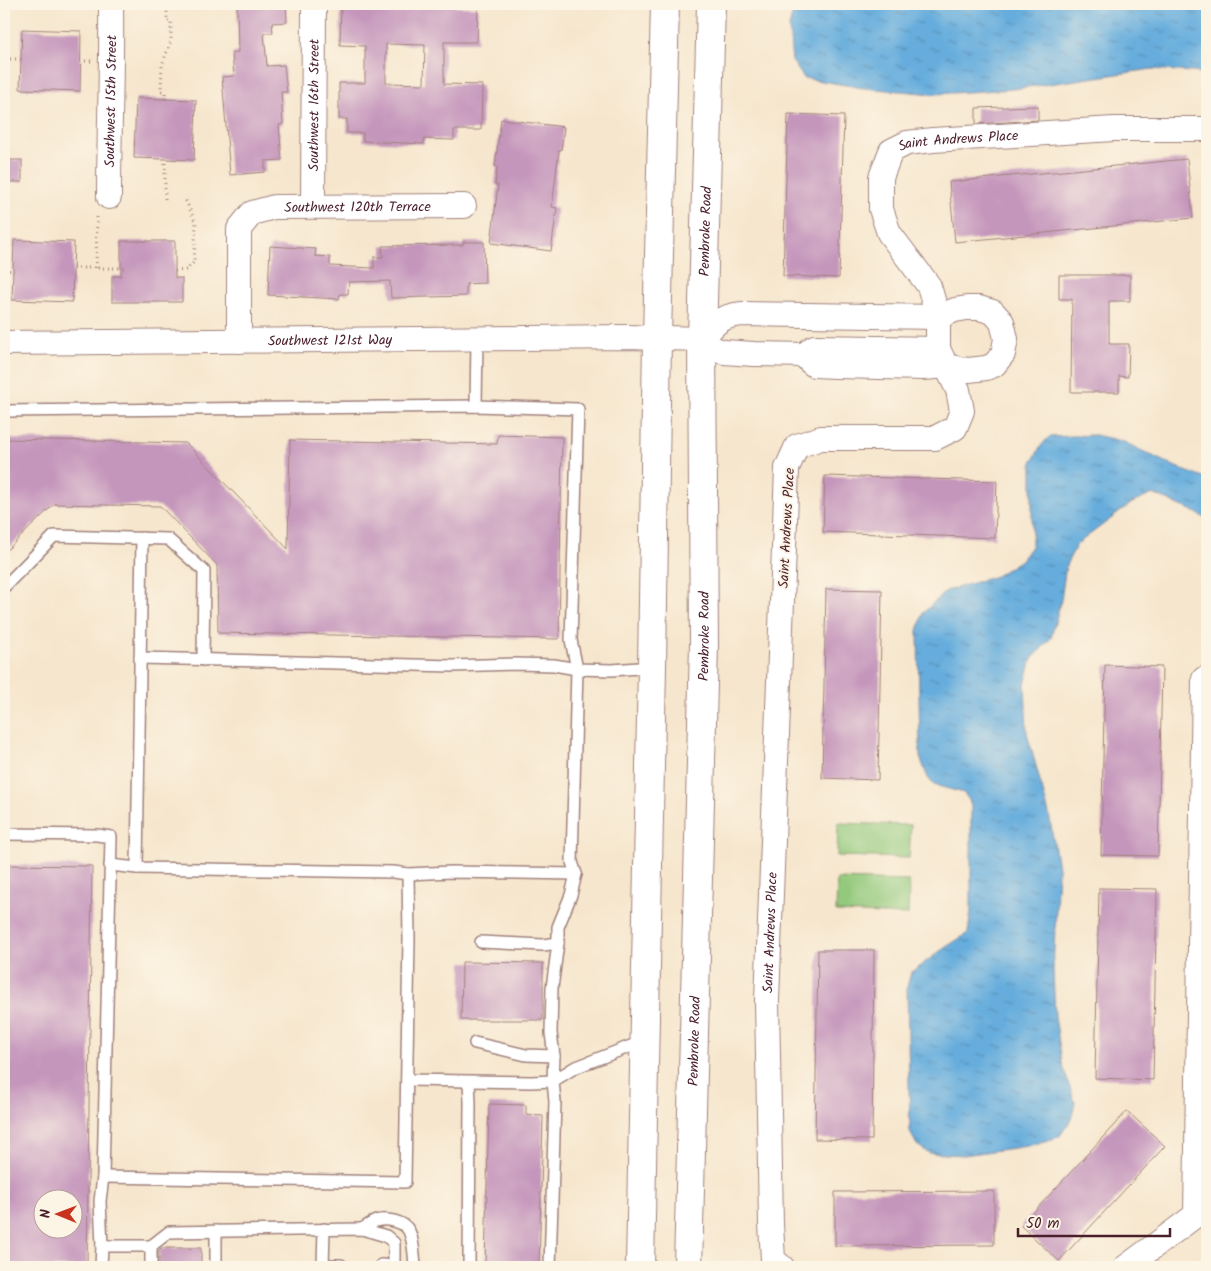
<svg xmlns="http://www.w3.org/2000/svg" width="1211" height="1271" viewBox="0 0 1211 1271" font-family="Kalam,sans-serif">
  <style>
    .pitch { fill: #93c97c; stroke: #6e7454 }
    .water { fill: url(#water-ripples); stroke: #586684 }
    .building { fill: #c596bc; fill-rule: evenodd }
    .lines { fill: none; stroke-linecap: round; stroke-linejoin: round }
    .service-casing { stroke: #a0827c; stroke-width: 14 }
    .minor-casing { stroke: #a0827c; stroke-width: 26 }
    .secondary-casing { stroke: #a0827c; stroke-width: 30 }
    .path { stroke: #a0827c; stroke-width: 3; stroke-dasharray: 1 4; stroke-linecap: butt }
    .service { stroke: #fff; stroke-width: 11 }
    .minor { stroke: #fff; stroke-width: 24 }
    .secondary { stroke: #fff; stroke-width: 28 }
    .labels { text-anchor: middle; stroke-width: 4; stroke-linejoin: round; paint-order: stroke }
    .street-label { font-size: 14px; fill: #4a1f2b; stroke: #fcf5e5 }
  </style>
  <defs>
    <pattern id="water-ripples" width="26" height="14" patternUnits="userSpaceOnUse" patternTransform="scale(1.25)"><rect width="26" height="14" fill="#66addd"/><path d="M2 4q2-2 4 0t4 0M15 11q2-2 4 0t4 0" fill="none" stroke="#568cb3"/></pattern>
  </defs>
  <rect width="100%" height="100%" fill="#fcf5e5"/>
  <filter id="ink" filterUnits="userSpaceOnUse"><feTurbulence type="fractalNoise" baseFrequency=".02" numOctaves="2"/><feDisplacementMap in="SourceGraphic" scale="10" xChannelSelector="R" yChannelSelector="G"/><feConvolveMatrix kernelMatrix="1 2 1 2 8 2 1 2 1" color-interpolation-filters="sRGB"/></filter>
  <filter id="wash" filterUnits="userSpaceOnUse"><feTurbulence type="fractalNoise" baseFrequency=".0096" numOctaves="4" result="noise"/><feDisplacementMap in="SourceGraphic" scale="20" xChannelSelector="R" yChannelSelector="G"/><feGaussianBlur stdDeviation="1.12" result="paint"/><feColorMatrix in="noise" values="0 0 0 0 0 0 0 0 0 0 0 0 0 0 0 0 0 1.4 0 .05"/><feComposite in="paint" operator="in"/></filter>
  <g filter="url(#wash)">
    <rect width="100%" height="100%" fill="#f6e6cd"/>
    <!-- pitch -->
    <g class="pitch">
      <polygon points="838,823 911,825 909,858 837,856"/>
      <polygon points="837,879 909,881 908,915 836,912"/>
    </g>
    <!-- water -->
    <g class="water">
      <polygon points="795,4 1207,4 1207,73 1152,69 1014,89 935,94 864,88 804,78 792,61 789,27"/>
      <polygon points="1095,435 1122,441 1167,463 1188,472 1207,478 1207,519 1193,511 1153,494 1132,503 1077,544 1066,565 1061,600 1051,638 1032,659 1025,684 1027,733 1049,814 1058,868 1053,970 1055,1016 1062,1063 1075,1103 1071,1120 1059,1137 1028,1146 964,1155 929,1153 917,1145 910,1132 907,987 911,973 943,949 968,933 971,911 971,806 969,800 964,793 934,785 928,778 920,757 918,631 923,613 946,591 996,576 1021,560 1032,545 1032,462 1041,446 1049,437"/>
    </g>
    <g id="blocks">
      <!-- building -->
      <g class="building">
        <polygon points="237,4 286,4 287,22 272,23 273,33 264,33 267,66 284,65 287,92 281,92 283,124 279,125 282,160 265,161 265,172 230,175 222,77 234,76 232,53 238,52"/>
        <path d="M341 4H456V7H478L477 42H444V84L482 85 481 130H454V140L424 139V144L363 141V133H347V119H339V83H365V46L340 45ZM386 44 425 45 424 84 386 83Z"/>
        <polygon points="22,29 81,31 80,91 20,89"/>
        <polygon points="136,98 196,100 194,160 134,158"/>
        <polygon points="1038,106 1038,120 976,124 976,108"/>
        <polygon points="788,114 844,116 839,278 783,276"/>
        <polygon points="501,119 564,127 561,150 559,150 552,207 557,208 551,251 491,243 498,185 495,185 497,167 495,166"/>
        <polygon points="1187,159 1193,218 955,242 949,182"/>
        <rect x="4" y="160" width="18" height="22"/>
        <polygon points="14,240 74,242 72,302 12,300"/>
        <polygon points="121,241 175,241 175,278 182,278 182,302 112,302 112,276 121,276"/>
        <polygon points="463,242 484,242 485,283 466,284 466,296 391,298 390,281 349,282 348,294 340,294 339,299 268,295 270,246 316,249 315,256 330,257 330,266 374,268 374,257 383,257 382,246 463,245"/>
        <polygon points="1059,275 1130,275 1130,301 1109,301 1109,344 1129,344 1128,377 1119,376 1119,392 1071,392 1072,299 1059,299"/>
        <polygon points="498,435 562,437 559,639 218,633 217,565 160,506 54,504 4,553 4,439 186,443 288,549 290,440 497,444"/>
        <polygon points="825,476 997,481 995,538 823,532"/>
        <polygon points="826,589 882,590 878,780 822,778"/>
        <polygon points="1105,665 1162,667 1158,856 1101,855"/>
        <path d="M4 865 92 866 87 1267H4ZM42 1198H72V1228H42Z"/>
        <polygon points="1099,888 1157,889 1153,1080 1095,1078"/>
        <polygon points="818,950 874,950 872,1140 815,1139"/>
        <polygon points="462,962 543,963 543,1020 461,1020"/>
        <polygon points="489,1104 526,1105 526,1115 543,1116 539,1267 485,1267"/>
        <polygon points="1127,1111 1165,1146 1059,1261 1021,1226"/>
        <polygon points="994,1191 994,1245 835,1246 835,1192"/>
        <polygon points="161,1248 201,1248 201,1267 159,1267 159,1250"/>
      </g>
    </g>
  </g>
  <g filter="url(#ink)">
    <use href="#blocks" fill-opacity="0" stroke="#a0827c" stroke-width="1"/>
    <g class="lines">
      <defs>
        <g id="service">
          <polyline points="476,406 477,339"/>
          <polyline points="4,411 476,406 578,409 571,640 577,669 572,862 576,874 571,895 558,927 558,943 552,988 551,1033 554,1056 553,1081 555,1102 550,1267"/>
          <polyline points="4,587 54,536 168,539 204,571 203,660"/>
          <polyline points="140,658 453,666 515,664 554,665 577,669 612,670 652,667"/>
          <polyline points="4,834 97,835 111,837 103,1177 100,1201 102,1246 101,1267"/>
          <polyline points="110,865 137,868 393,872 408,874 451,872 576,874"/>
          <polyline points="137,868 142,538"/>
          <polyline points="481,942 543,945 558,943"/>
          <polyline points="475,1043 526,1055 554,1056"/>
          <polyline points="407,1080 531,1082 553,1081 574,1068 644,1041"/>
          <polyline points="103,1177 405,1182 409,938 408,874"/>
          <path d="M362 1229C367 1226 371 1223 376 1221 386 1218 404 1221 409 1231 414 1241 414 1255 415 1266"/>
          <polyline points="102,1246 151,1246 151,1267"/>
          <polyline points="151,1246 169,1232 362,1229 386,1236 394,1243 394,1267"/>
          <polyline points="324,1265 341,1265"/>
          <polyline points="381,1265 394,1266"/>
          <polyline points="216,1267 216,1231"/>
          <polyline points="323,1267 324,1229"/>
          <polyline points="469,1267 470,1102 469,1082"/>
        </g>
        <g id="minor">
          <path id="s1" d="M109 197C109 133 112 68 111 4"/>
          <path id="s2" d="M313 206 314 4"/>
          <path d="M702 339C715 323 721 316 742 314L938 317 955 310 967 308H979L993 312 1002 322 1006 339 1003 354 994 365 986 368 969 370 960 369 947 366 924 368 836 366 814 365 809 361 806 355"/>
          <path id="s3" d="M239 341V229L252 213 274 207 464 206"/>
          <path id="s4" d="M4 343 627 337 702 339 714 349 724 352 754 354 806 355 809 351 814 347 938 349"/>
          <path id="s5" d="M782 1267 773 1260 771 1224 767 1001 787 468 797 446 821 438H935L955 428 962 411 958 390 938 349V317L929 286 889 233 881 209V177L891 151 907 143 933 140 1114 129H1207"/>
          <polyline points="1126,1267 1196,1215 1204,679 1207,679"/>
        </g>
        <g id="secondary">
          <polyline points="640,1267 652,667 657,338 665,4"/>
          <path id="s6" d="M688 1267 704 645 702 339 711 4"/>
        </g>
      </defs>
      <!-- service casing -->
      <use href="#service" class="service-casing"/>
      <!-- minor casing -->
      <use href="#minor" class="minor-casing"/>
      <!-- secondary casing -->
      <use href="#secondary" class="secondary-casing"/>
      <!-- path -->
      <g class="path">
        <polyline points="4,59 4,89"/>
        <polyline points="5,59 21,59"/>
        <polyline points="80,61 91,61"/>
        <polyline points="165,99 165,92 161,91 162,65 171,41 171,21 167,21 167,4"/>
        <polyline points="165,199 165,159"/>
        <polyline points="73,268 127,268"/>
        <polyline points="96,268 97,214"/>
        <polyline points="4,271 13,270"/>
        <polyline points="175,271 186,270 194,262 196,223 185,199"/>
      </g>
      <!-- service -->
      <use href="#service" class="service"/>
      <!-- minor -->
      <use href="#minor" class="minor"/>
      <!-- secondary -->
      <use href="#secondary" class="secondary"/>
    </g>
  </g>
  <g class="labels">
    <!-- street labels -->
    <g class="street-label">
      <text dy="5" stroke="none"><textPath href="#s1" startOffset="96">Southwest 15th Street</textPath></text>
      <text dy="5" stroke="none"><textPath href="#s2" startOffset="101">Southwest 16th Street</textPath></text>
      <text dy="5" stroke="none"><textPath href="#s5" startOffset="1360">Saint Andrews Place</textPath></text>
      <text dy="5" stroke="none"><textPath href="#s3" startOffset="239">Southwest 120th Terrace</textPath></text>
      <text dy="5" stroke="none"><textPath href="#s6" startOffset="1036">Pembroke Road</textPath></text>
      <text dy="5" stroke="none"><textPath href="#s4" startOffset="326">Southwest 121st Way</textPath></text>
      <text transform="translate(786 528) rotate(-87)" y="5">Saint Andrews Place</text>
      <text dy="5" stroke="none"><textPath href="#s6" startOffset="631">Pembroke Road</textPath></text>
      <text dy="5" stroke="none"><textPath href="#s5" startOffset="339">Saint Andrews Place</textPath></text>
      <text dy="5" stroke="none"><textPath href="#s6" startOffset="226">Pembroke Road</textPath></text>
    </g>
  </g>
  <!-- margin -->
  <rect width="1211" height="1271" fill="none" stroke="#fcf5e5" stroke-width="20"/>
  <!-- north arrow -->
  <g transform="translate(58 1214) rotate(271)"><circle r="24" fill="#fcf5e5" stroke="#b59f9b"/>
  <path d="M0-4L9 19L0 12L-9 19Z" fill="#c8321e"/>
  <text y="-8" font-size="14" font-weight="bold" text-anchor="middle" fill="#4a1f2b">N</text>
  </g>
  <!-- scale -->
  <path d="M1018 1228v8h152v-8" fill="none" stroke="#4a1f2b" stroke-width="2.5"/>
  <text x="1026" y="1228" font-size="15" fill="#4a1f2b" stroke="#fcf5e5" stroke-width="4" paint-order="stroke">50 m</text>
</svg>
